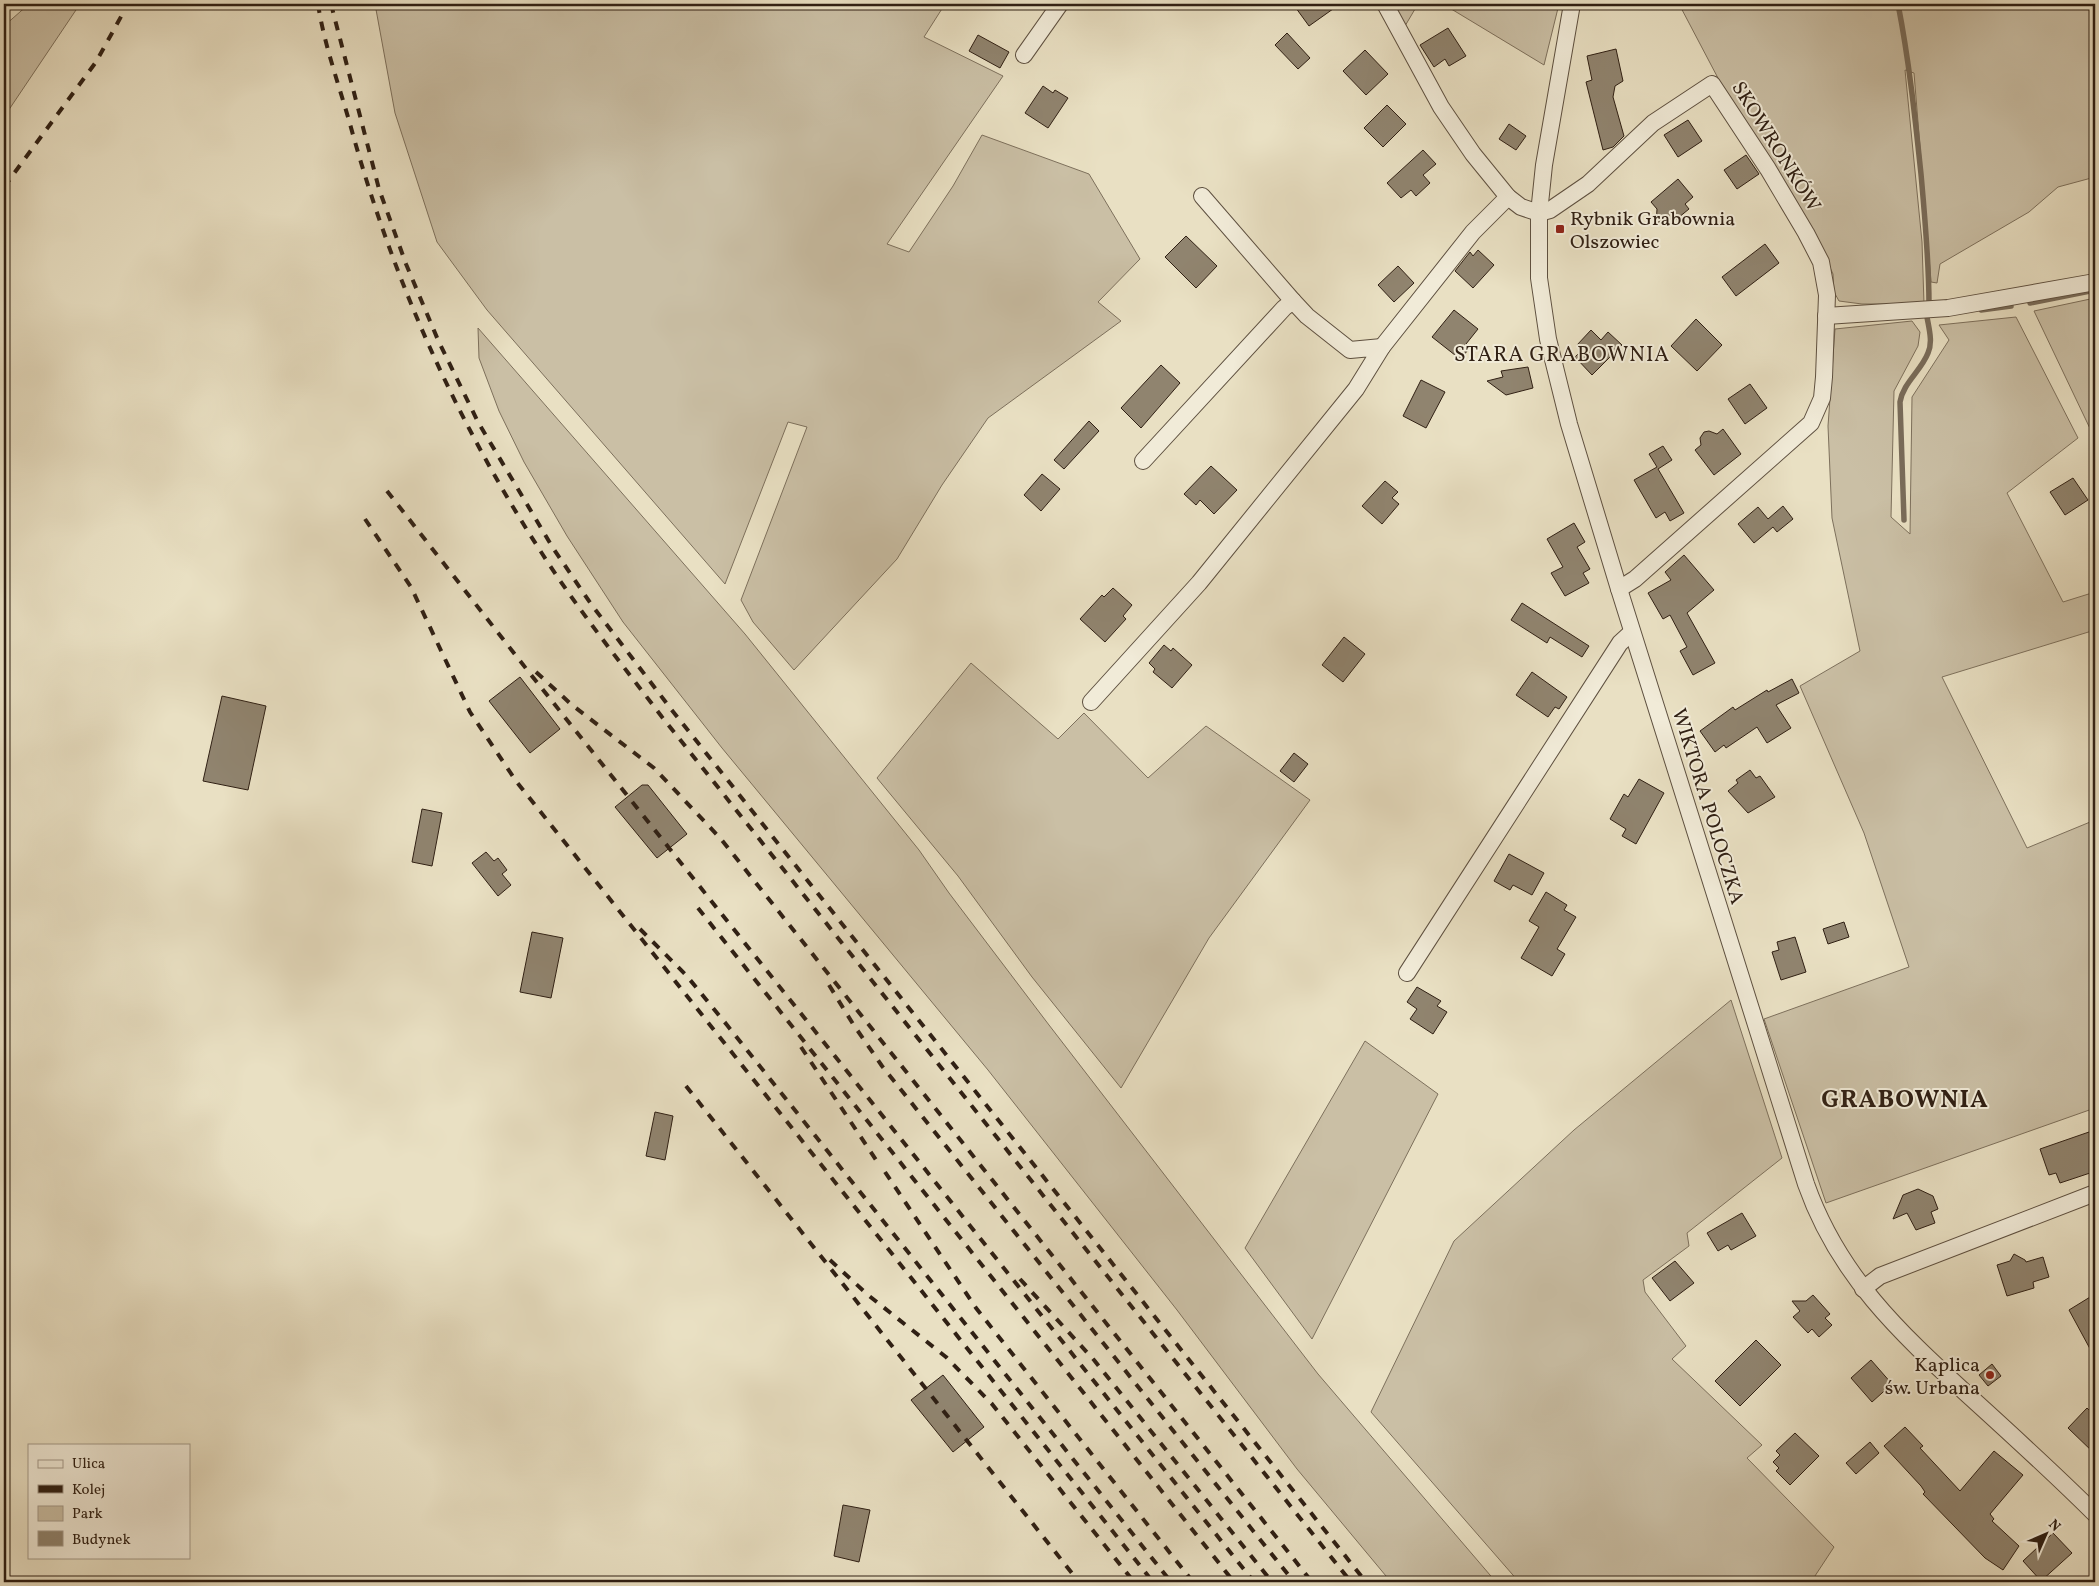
<svg xmlns="http://www.w3.org/2000/svg" width="2099" height="1586" viewBox="0 0 2099 1586" font-family="Vollkorn,serif">
  <style>
    .green { fill: #cabfa5; stroke: #7d705c }
    .lines { fill: none; stroke-linecap: round; stroke-linejoin: round }
    .stream { stroke: #796c5a; stroke-width: 5.5 }
    .building { fill: #90846f; stroke: #302014 }
    .street-casing { stroke: #5e5040; stroke-width: 18 }
    .street { stroke: #f1ebd8; stroke-width: 16 }
    .rail { stroke: #302014; stroke-width: 4; stroke-dasharray: 9 9; stroke-linecap: butt }
    .poi-dot { fill: #8f2418; stroke: #f1ebd8; stroke-width: 2 }
    .labels { text-anchor: middle; stroke-width: 4; stroke-linejoin: round; paint-order: stroke }
    .street-label { font-size: 20px; fill: #302014; stroke: #f1ebd8 }
    .poi-label { font-size: 20px; fill: #302014; stroke: #f1ebd8; text-anchor: start }
    .neighbourhood-label { font-size: 21px; letter-spacing: 1px; fill: #302014; stroke: #f1ebd8 }
    .district-label { font-size: 25px; font-weight: bold; letter-spacing: 1px; fill: #302014; stroke: #f1ebd8 }
  </style>
  <rect width="100%" height="100%" fill="#e9e0c3"/>
  <filter id="stains"><feTurbulence type="fractalNoise" baseFrequency=".004" numOctaves="4"/><feColorMatrix values="0 0 0 0 .2 0 0 0 0 .09 0 0 0 0 .02 0 0 0 .5 -.17"/></filter>
  <radialGradient id="worn" r=".72"><stop offset=".6" stop-color="#630" stop-opacity="0"/><stop offset="1" stop-color="#630" stop-opacity=".3"/></radialGradient>
  <!-- green -->
  <g class="green">
    <polygon points="29,4 80,4 4,117 4,26"/>
    <polygon points="375,4 945,4 924,37 1003,76 887,244 909,252 953,186 982,135 1089,174 1140,259 1098,302 1121,321 988,418 942,485 897,559 794,670 753,622 741,600 807,427 788,422 725,584 487,310 437,242 395,113"/>
    <polygon points="1393,4 1418,4 1405,26"/>
    <polygon points="1443,4 1559,4 1544,65"/>
    <polygon points="1679,4 2095,4 2095,177 2058,187 2029,212 1940,264 1937,283 1931,282 1914,73 1905,70 1922,242 1924,304 1862,304 1839,301 1834,292 1833,274 1820,246 1719,80"/>
    <polygon points="2095,298 2095,439 2034,311"/>
    <polygon points="2016,317 2078,438 2007,493 2063,602 2095,592 2095,630 1942,677 2027,848 2095,820 2095,1108 1826,1203 1764,1019 1909,967 1864,833 1800,686 1860,651 1832,518 1828,426 1835,329 1912,321 1920,332 1918,346 1894,391 1891,517 1910,534 1912,397 1949,340 1939,325"/>
    <polygon points="478,328 745,634 919,850 949,893 1049,1025 1318,1374 1496,1582 1391,1582 1297,1469 1177,1310 988,1070 722,748 623,622 567,536 524,462 499,411 479,358"/>
    <polygon points="971,663 1058,739 1084,713 1148,778 1206,726 1310,800 1209,938 1121,1088 1032,977 958,876 877,778"/>
    <polygon points="1731,1000 1782,1158 1687,1233 1689,1246 1643,1280 1645,1292 1686,1346 1672,1359 1762,1445 1747,1458 1834,1547 1811,1582 1519,1582 1371,1412 1454,1241 1574,1130"/>
    <polygon points="1365,1041 1438,1094 1312,1339 1245,1248"/>
  </g>
  <g class="lines">
    <!-- stream -->
    <g class="stream">
      <path d="M1898 4C1909 60 1915 117 1921 174 1925 218 1929 261 1929 304"/>
      <polyline points="2030,303 2095,290"/>
      <polyline points="1981,310 2011,306"/>
      <path d="M1904 520 1900 402C1903 383 1921 371 1928 353 1933 342 1929 329 1927 317"/>
    </g>
  </g>
  <!-- building -->
  <g class="building">
    <polygon points="1293,4 1340,4 1309,26"/>
    <polygon points="1448,28 1466,56 1449,66 1445,59 1434,67 1420,45"/>
    <polygon points="1287,33 1310,58 1298,69 1275,45"/>
    <polygon points="978,35 1009,52 1000,68 969,51"/>
    <polygon points="1616,49 1623,81 1615,86 1613,97 1624,136 1613,147 1603,150 1586,82 1592,80 1587,56"/>
    <polygon points="1365,50 1388,74 1366,95 1343,71"/>
    <polygon points="1043,86 1053,93 1055,90 1068,98 1048,128 1025,113"/>
    <polygon points="1387,105 1406,124 1383,147 1364,128"/>
    <polygon points="1688,120 1702,141 1678,157 1664,135"/>
    <polygon points="1509,124 1526,136 1516,150 1499,139"/>
    <polygon points="1423,150 1436,164 1423,175 1430,183 1416,196 1411,190 1401,198 1387,183"/>
    <polygon points="1746,155 1759,174 1737,189 1724,170"/>
    <polygon points="1678,179 1693,197 1685,204 1689,209 1673,222 1667,215 1656,225 1657,209 1651,202"/>
    <polygon points="1186,236 1217,266 1196,288 1165,257"/>
    <polygon points="1765,244 1779,263 1736,296 1722,277"/>
    <polygon points="1478,250 1494,265 1473,288 1455,271 1470,252 1473,256"/>
    <polygon points="1398,266 1414,283 1394,302 1378,285"/>
    <polygon points="1454,310 1478,329 1466,344 1470,348 1460,359 1432,337"/>
    <polygon points="1696,319 1722,345 1697,371 1671,346"/>
    <polygon points="1591,330 1601,340 1608,332 1622,345 1592,375 1575,357 1582,350 1577,345"/>
    <polygon points="1161,365 1180,383 1141,428 1121,408"/>
    <polygon points="1528,367 1533,388 1506,395 1487,381 1503,377 1501,371"/>
    <polygon points="1421,380 1445,392 1426,428 1403,416"/>
    <polygon points="1750,384 1767,408 1745,424 1728,399"/>
    <polygon points="1089,421 1099,431 1064,469 1054,460"/>
    <polygon points="1723,429 1741,454 1714,475 1695,450 1701,445 1700,438 1704,432 1709,431 1717,434"/>
    <polygon points="1663,446 1672,460 1658,469 1684,513 1670,521 1665,512 1656,518 1634,480 1657,467 1649,454"/>
    <polygon points="1211,466 1237,490 1214,514 1200,500 1196,505 1184,494"/>
    <polygon points="1042,474 1060,489 1041,511 1024,495"/>
    <polygon points="2073,478 2088,500 2065,515 2050,492"/>
    <polygon points="1385,481 1398,492 1392,498 1399,504 1382,524 1362,506"/>
    <polygon points="1783,506 1793,519 1777,532 1773,527 1754,543 1738,524 1758,507 1768,519"/>
    <polygon points="1574,523 1585,542 1577,547 1590,569 1583,573 1589,583 1565,596 1551,573 1563,567 1547,539"/>
    <polygon points="1684,555 1714,590 1687,613 1715,663 1693,675 1680,651 1687,647 1670,615 1663,619 1648,593 1671,580 1665,572"/>
    <polygon points="1113,588 1132,605 1123,616 1126,619 1105,642 1080,619 1102,595 1104,597"/>
    <polygon points="1522,603 1589,646 1582,657 1550,637 1547,643 1511,620"/>
    <polygon points="1344,637 1365,654 1343,682 1322,665"/>
    <polygon points="1164,645 1171,651 1173,648 1192,665 1172,688 1153,672 1155,669 1149,663"/>
    <polygon points="1532,672 1567,697 1559,709 1555,707 1548,717 1516,695"/>
    <polygon points="520,677 560,729 530,753 489,701"/>
    <polygon points="1792,679 1799,693 1776,705 1791,728 1767,743 1757,727 1726,748 1724,745 1715,752 1700,731 1733,707 1735,710 1767,690 1768,692"/>
    <polygon points="222,696 266,706 248,790 203,781"/>
    <polygon points="1294,753 1308,764 1294,782 1280,771"/>
    <polygon points="1750,770 1756,778 1760,776 1775,797 1748,813 1728,791 1738,783 1736,780"/>
    <polygon points="1639,779 1664,793 1636,844 1622,836 1626,829 1610,819 1624,794 1628,797"/>
    <polygon points="642,785 648,785 687,834 657,858 615,807"/>
    <polygon points="422,809 442,813 432,866 412,862"/>
    <polygon points="486,852 494,861 498,858 507,870 502,874 511,885 498,896 472,863"/>
    <polygon points="1509,854 1544,873 1532,895 1513,885 1510,890 1494,881"/>
    <polygon points="1546,892 1567,905 1564,910 1576,917 1557,949 1565,954 1552,976 1521,958 1539,927 1529,921"/>
    <polygon points="1844,922 1849,937 1828,944 1823,929"/>
    <polygon points="532,932 563,938 551,998 520,992"/>
    <polygon points="1795,937 1806,972 1781,980 1772,952 1779,950 1777,942"/>
    <polygon points="1417,987 1441,1001 1437,1006 1447,1012 1433,1034 1410,1019 1417,1009 1407,1002"/>
    <polygon points="655,1112 673,1116 665,1160 646,1156"/>
    <polygon points="2089,1132 2095,1150 2095,1161 2090,1163 2093,1172 2060,1183 2056,1173 2049,1175 2040,1149"/>
    <polygon points="1918,1189 1933,1196 1938,1209 1931,1212 1935,1223 1916,1230 1907,1213 1893,1219 1903,1195"/>
    <polygon points="1742,1213 1756,1236 1731,1250 1728,1245 1718,1251 1707,1233"/>
    <polygon points="2014,1254 2025,1260 2026,1262 2043,1257 2049,1277 2033,1282 2034,1288 2007,1296 1997,1265 2010,1261"/>
    <polygon points="1675,1261 1694,1283 1670,1301 1652,1278"/>
    <polygon points="2095,1294 2095,1358 2069,1310"/>
    <polygon points="1813,1295 1830,1314 1825,1318 1832,1325 1819,1337 1812,1329 1808,1333 1793,1317 1800,1311 1792,1301 1806,1301"/>
    <polygon points="1756,1340 1781,1365 1740,1406 1715,1381"/>
    <polygon points="1871,1360 1892,1384 1872,1402 1851,1378"/>
    <polygon points="1992,1364 2001,1376 1988,1386 1979,1375"/>
    <polygon points="943,1375 984,1427 953,1452 911,1400"/>
    <polygon points="2087,1408 2095,1416 2095,1454 2068,1428"/>
    <polygon points="1905,1427 1923,1446 1920,1448 1960,1491 1994,1451 2023,1475 1990,1514 1994,1519 1992,1521 2019,1546 2003,1570 1985,1558 1923,1494 1925,1492 1921,1486 1884,1446"/>
    <polygon points="1795,1433 1819,1456 1790,1485 1776,1471 1779,1468 1773,1462 1780,1455 1776,1451"/>
    <polygon points="1870,1442 1879,1453 1856,1474 1846,1463"/>
    <polygon points="843,1505 870,1510 859,1562 834,1556"/>
    <polygon points="2053,1533 2072,1553 2041,1581 2023,1561"/>
  </g>
  <g class="lines">
    <defs>
      <g id="street">
        <polyline points="1385,4 1441,107 1473,154 1508,197 1521,207 1539,213 1550,210 1588,184 1653,123 1712,84 1768,169 1806,233 1821,262 1827,295 1824,377 1822,398 1811,423 1635,579 1619,589"/>
        <path d="M1572 4 1544 165 1539 213V278L1548 339 1569 424 1619 589 1806 1184C1838 1275 1899 1332 1968 1395 2011 1434 2054 1473 2095 1514"/>
        <polyline points="1024,55 1060,4"/>
        <polyline points="1202,196 1293,301"/>
        <polyline points="1826,316 1948,308 2095,282"/>
        <polyline points="1382,347 1473,232 1508,197"/>
        <polyline points="1091,702 1199,583 1356,389 1382,347 1350,350 1307,316 1293,301 1284,308 1143,461"/>
        <polyline points="1407,973 1620,643 1632,632"/>
        <polyline points="1863,1289 1880,1276 2095,1193"/>
      </g>
    </defs>
    <!-- street casing -->
    <use href="#street" class="street-casing"/>
    <!-- street -->
    <use href="#street" class="street"/>
    <!-- rail -->
    <g class="rail">
      <path d="M318 4C324 44 339 85 350 124 392 278 456 421 543 555 579 611 621 663 662 717L1351 1582"/>
      <polyline points="331,4 379,189 406,264 438,340 478,422 553,548 591,604 671,709 1366,1582"/>
      <polyline points="4,187 96,62 128,4"/>
      <polyline points="387,491 528,671 1254,1582"/>
      <polyline points="365,519 411,587 470,712 516,781 1153,1582"/>
      <polyline points="536,672 572,705 654,768 721,839 1312,1582"/>
      <polyline points="698,908 1234,1582"/>
      <polyline points="640,929 686,975 727,1025 1171,1582"/>
      <polyline points="829,985 853,1024 882,1066 1294,1582"/>
      <polyline points="801,1047 878,1163"/>
      <polyline points="686,1086 1079,1582"/>
      <polyline points="885,1172 976,1308 1193,1582"/>
      <polyline points="830,1260 868,1295 946,1357 992,1404 1134,1582"/>
      <polyline points="1020,1279 1094,1360 1272,1582"/>
    </g>
  </g>
  <!-- markers -->
  <g class="poi-dot">
    <rect x="1555" y="224" width="10" height="10" rx="2.5"/>
    <circle cx="1990" cy="1375" r="5"/>
  </g>
  <g class="labels">
    <!-- street labels -->
    <g class="street-label">
      <text transform="translate(1777 146) rotate(58)" y="7">SKOWRONKÓW</text>
      <text transform="translate(1709 806) rotate(73)" y="7">WIKTORA POLOCZKA</text>
    </g>
    <!-- poi labels -->
    <g class="poi-label">
      <text x="1570" y="225">Rybnik Grabownia<tspan x="1570" dy="23">Olszowiec</tspan></text>
      <text x="1980" y="1371" text-anchor="end">Kaplica<tspan x="1980" dy="23">św. Urbana</tspan></text>
    </g>
    <!-- neighbourhood labels -->
    <g class="neighbourhood-label">
      <text x="1562" y="361">STARA GRABOWNIA</text>
    </g>
    <!-- district labels -->
    <g class="district-label">
      <text x="1905" y="1107">GRABOWNIA</text>
    </g>
  </g>
  <!-- margin -->
  <rect width="2099" height="1586" fill="none" stroke="#e9e0c3" stroke-width="20"/>
  <rect x="5" y="5" width="2089" height="1576" fill="none" stroke="#302014" stroke-width="2.5"/>
  <rect x="10" y="10" width="2079" height="1566" fill="none" stroke="#302014"/>
  <!-- legend -->
  <rect x="28" y="1444" width="162" height="115" fill="#f1ebd8" stroke="#a49a8a"/>
  <rect x="38" y="1460" width="25" height="8" fill="#f1ebd8" stroke="#a49a8a"/>
  <text x="72" y="1468" font-size="15" fill="#302014">Ulica</text>
  <rect x="38" y="1485" width="25" height="8" fill="#302014" stroke="#a49a8a"/>
  <text x="72" y="1494" font-size="15" fill="#302014">Kolej</text>
  <rect x="38" y="1506" width="25" height="15" fill="#cabfa5" stroke="#a49a8a"/>
  <text x="72" y="1518" font-size="15" fill="#302014">Park</text>
  <rect x="38" y="1531" width="25" height="15" fill="#90846f" stroke="#a49a8a"/>
  <text x="72" y="1544" font-size="15" fill="#302014">Budynek</text>
  <!-- north arrow -->
  <g transform="translate(2046 1534) rotate(45)" stroke="#f1ebd8" stroke-width="4" paint-order="stroke">
  <path d="M0-4L9 19L0 12L-9 19Z" fill="#302014"/>
  <text y="-8" font-size="14" font-weight="bold" text-anchor="middle" fill="#302014">N</text>
  </g>
  <rect width="100%" height="100%" filter="url(#stains)"/>
  <rect width="100%" height="100%" fill="url(#worn)"/>
</svg>
